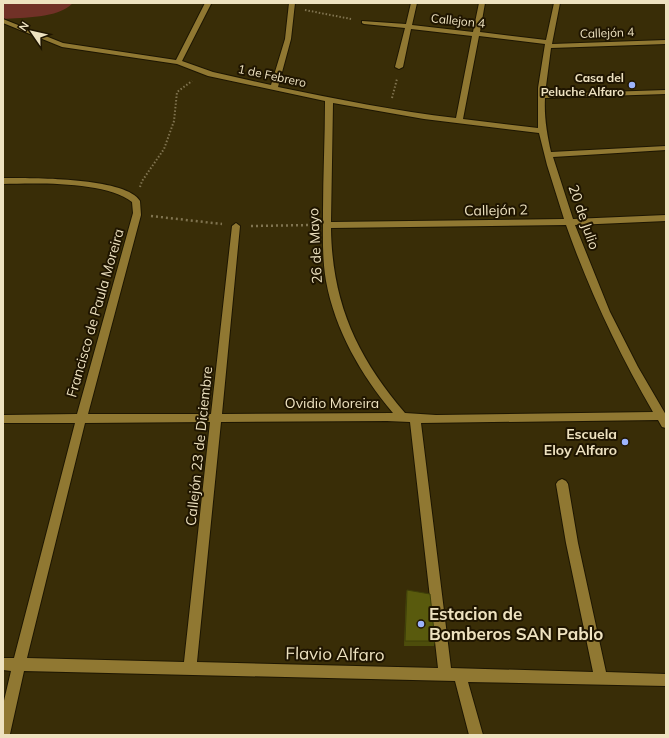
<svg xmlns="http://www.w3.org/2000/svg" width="669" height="738" viewBox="0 0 669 738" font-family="Mulish,sans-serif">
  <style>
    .green { fill: #713127 }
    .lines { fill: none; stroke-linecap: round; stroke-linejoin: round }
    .minor-casing { stroke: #1d1602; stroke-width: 2 }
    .path-far1 { stroke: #807450; stroke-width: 2; stroke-dasharray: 1.5 2; stroke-linecap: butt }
    .path { stroke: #807450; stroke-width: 2.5; stroke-dasharray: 2 3; stroke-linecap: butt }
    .minor { fill: #907832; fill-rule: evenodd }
    .wall { fill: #4d4d0b }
    .building { fill: #595a0d; stroke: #3e3f09 }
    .poi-dot { fill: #9db4fd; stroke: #1f1500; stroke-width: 1.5 }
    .labels { text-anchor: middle; stroke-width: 4; stroke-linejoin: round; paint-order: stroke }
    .far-street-label { font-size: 12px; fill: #eee2c0; stroke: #1f1500 }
    .far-poi-label { font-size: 12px; font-weight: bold; fill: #eee2c0; stroke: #1f1500; text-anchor: end }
    .street-label { font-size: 14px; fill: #eee2c0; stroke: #1f1500 }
    .poi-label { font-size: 14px; font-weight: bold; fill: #eee2c0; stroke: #1f1500; text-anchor: end }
    .near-poi-label { font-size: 17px; font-weight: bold; fill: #eee2c0; stroke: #1f1500; text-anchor: start }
    .near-street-label { font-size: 17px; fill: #eee2c0; stroke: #1f1500 }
  </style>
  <rect width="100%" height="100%" fill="#392d07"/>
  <!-- green -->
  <path class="green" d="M3 3H73C57 19 24 17 3 19Z"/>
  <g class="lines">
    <defs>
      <path id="minor" d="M205 3 211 4 182 61 213 72 271 85 285 39 289 3H295L291 39 278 87C337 99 396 111 456 118L472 36 411 29 403 67 399 69 395 67 405 28 364 24 362 23V21L406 24 411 3H417L412 25 473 32 479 3H485L480 32 546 40 554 3H560L552 44 666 40V44L551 48 545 94 666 90V94L545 98C544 117 547 134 551 152L666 146V150L553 157 573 219 666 215V221L575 225 610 312 638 367 666 415V428L662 427 658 420 421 423 451 668 593 672 566 543 556 484 558 481 562 479 566 481 568 484 578 543 606 672 666 674V686L468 682 483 735H469L455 681 24 671 10 734 3 735V705L11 671 3 670V658H14L75 423H3V415L77 414 133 213 132 202C106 181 36 183 3 184V178C30 178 126 177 140 201L141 215 88 414H211L232 226 236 223 240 226 222 414 393 413C361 375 335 330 326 281 322 258 323 234 323 211 323 175 325 138 325 101L208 76 177 64 62 47 3 23V19L63 43 176 60ZM479 36 545 44 538 88V128L463 119ZM333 103 424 119 539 133 547 165 564 219 331 222ZM566 225C589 290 618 352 653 412L436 415 405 413C357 357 332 303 331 228ZM387 421 410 422 438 668 197 662 221 422ZM210 422 184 662 27 658 85 423Z"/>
    </defs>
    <!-- minor casing -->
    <use href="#minor" class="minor-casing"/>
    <!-- path-far1 -->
    <g class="path-far1">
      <polyline points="305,10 351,19"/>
      <polyline points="392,98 397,79"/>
      <polyline points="140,187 142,181 164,149 174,121 177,92 192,81"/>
    </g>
    <!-- path -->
    <g class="path">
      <polyline points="151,216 222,224"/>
      <polyline points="251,226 312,225"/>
    </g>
    <!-- minor -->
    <use href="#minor" class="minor"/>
  </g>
  <!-- wall -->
  <polygon class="wall" points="407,590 435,641 434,646 404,646 406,595"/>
  <!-- building -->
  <polygon class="building" points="407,590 430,594 435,641 405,641"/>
  <!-- markers -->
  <g class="poi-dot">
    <circle cx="632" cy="85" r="4"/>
    <circle cx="625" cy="442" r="4"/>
    <circle cx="421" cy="624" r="4"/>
  </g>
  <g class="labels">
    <!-- far-street labels -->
    <g class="far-street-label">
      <text transform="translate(458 21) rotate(6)" y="4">Callejon 4</text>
      <text transform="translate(607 33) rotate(-2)" y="4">Callejón 4</text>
      <text transform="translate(272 76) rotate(12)" y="4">1 de Febrero</text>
    </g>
    <!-- far-poi labels -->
    <g class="far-poi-label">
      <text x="624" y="82">Casa del<tspan x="624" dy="14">Peluche Alfaro</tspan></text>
    </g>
    <!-- street labels -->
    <g class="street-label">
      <text transform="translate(496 210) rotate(-1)" y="5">Callejón 2</text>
      <text transform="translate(584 217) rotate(71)" y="5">20 de Julio</text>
      <text transform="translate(315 246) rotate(-93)" y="5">26 de Mayo</text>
      <text transform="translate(95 313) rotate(-74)" y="5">Francisco de Paula Moreira</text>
      <text x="332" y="408">Ovidio Moreira</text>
      <text transform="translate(199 446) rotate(-84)" y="5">Callejón 23 de Diciembre</text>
    </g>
    <!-- poi labels -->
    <g class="poi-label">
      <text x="617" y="439">Escuela<tspan x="617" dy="16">Eloy Alfaro</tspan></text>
    </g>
    <!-- near-poi labels -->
    <g class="near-poi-label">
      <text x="429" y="620">Estacion de<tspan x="429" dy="20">Bomberos SAN Pablo</tspan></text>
    </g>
    <!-- near-street labels -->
    <g class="near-street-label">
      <text transform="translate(335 654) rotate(1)" y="6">Flavio Alfaro</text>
    </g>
  </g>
  <!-- border -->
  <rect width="669" height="738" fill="none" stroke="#eee2c0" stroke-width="8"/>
  <!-- north arrow -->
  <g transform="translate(32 32) rotate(304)" stroke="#1f1500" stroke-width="3" paint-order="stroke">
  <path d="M0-3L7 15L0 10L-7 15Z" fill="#eee2c0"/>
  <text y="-6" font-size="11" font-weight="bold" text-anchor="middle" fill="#eee2c0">N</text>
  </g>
</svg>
